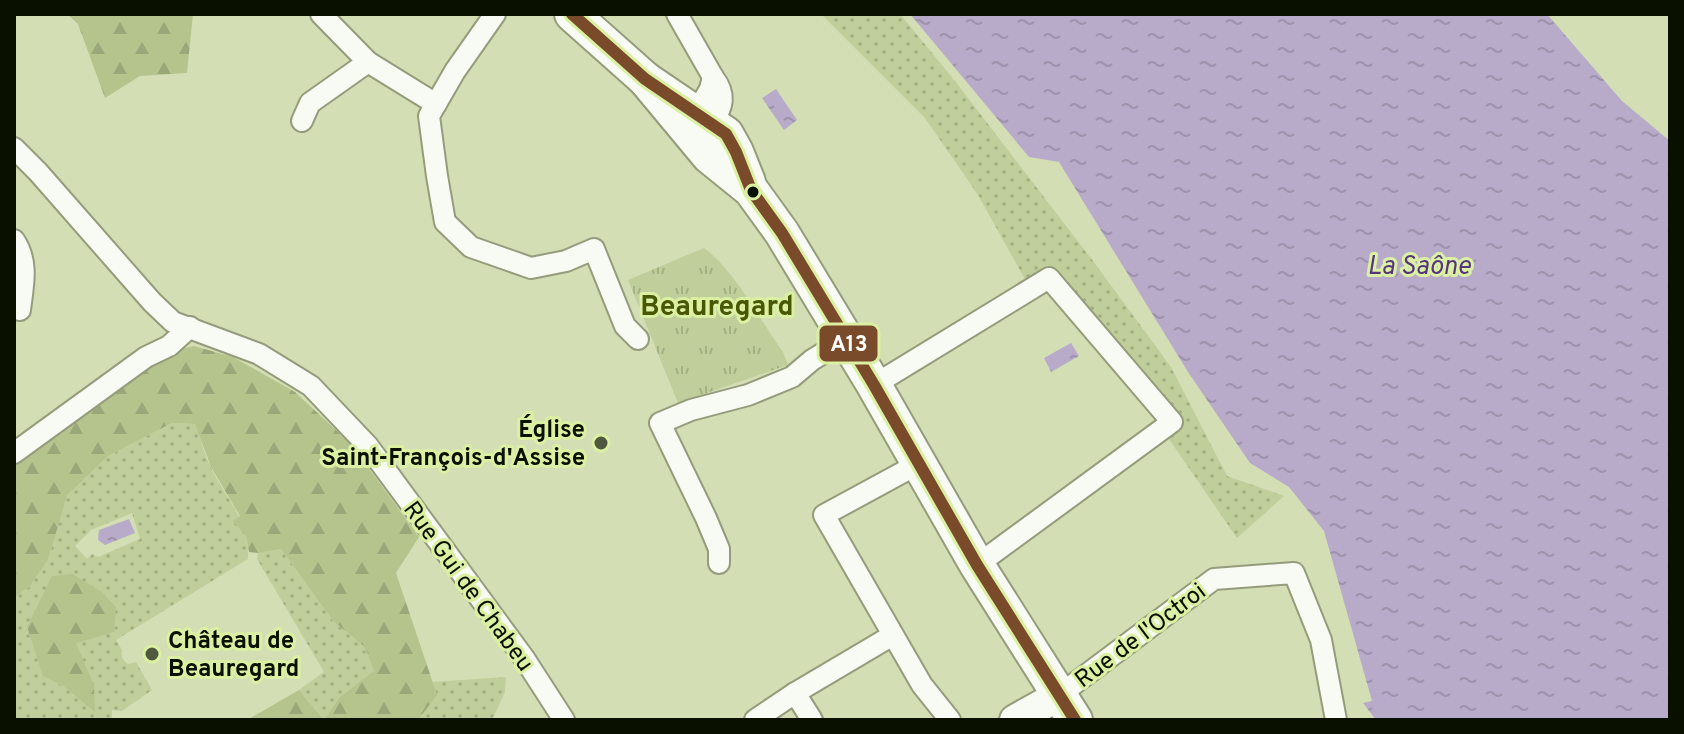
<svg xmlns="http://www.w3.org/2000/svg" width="1684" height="734" viewBox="0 0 1684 734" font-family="Overpass,sans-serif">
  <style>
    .grass { fill: url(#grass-dots); fill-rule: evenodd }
    .forest { fill: url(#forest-firs) }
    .park { fill: url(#park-tufts) }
    .water { fill: url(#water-ripples) }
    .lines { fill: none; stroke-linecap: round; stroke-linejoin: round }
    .street-casing { stroke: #949c7b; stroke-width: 24 }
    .secondary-casing { stroke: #949c7b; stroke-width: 34 }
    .primary-casing { stroke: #949c7b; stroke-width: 38 }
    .street { stroke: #f8faf4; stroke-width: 20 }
    .secondary { stroke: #f8faf4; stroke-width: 30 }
    .primary { stroke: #f8faf4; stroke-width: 34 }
    .bus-1-casing { stroke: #dbf0a3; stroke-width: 18 }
    .bus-1 { stroke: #7a4b2a; stroke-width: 12 }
    .bus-dot { fill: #0a1000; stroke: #dbf0a3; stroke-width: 3 }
    .poi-dot { fill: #50583f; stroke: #dbf0a3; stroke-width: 3 }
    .labels { text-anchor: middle; stroke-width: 6; stroke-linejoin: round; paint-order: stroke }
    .poi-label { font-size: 24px; font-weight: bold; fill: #0a1000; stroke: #dbf0a3; text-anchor: end }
    .street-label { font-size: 24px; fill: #0a1000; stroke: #dbf0a3 }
    .water-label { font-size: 26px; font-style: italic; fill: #55357f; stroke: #dbf0a3 }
    .quarter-label { font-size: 28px; font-weight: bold; fill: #485703; stroke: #dbf0a3 }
    .line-badge { stroke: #dbf0a3; stroke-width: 3 }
    .badge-label { font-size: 22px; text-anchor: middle; font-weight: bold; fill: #fff }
  </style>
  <defs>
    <pattern id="grass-dots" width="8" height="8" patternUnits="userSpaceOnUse" patternTransform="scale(2)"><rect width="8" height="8" fill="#bfce9a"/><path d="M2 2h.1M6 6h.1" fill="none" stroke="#a3b083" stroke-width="1.8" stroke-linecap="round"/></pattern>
    <pattern id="forest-firs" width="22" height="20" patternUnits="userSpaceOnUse" patternTransform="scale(2)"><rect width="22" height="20" fill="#b5c48d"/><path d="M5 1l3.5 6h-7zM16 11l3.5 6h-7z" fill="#9aa778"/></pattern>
    <pattern id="park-tufts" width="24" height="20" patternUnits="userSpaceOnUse" patternTransform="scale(2)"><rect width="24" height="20" fill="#bfce9a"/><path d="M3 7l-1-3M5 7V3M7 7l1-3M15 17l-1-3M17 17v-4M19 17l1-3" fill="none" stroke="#a3b083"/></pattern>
    <pattern id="water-ripples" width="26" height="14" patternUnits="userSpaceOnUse" patternTransform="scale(2)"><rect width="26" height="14" fill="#b7abc9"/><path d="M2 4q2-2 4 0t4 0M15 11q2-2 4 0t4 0" fill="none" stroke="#9c92ab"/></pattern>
  </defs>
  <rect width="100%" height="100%" fill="#d3deb4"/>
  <!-- grass -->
  <g class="grass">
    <polygon points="821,14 900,14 955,81 1093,261 1171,367 1227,476 1284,496 1237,538 1162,429 1172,422 1049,278 1026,281 978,195 925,118"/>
    <path d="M172 423 196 424C200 438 204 453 210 466 225 498 250 520 248 559L116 640 122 650C121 656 122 660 128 664L136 662 152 690 122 711 112 710V720H14V598L29 587 48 560 66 495 108 456ZM132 513 140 539 98 557 92 554 87 559 75 546 91 530ZM27 627 75 643 83 663 95 711 63 686 44 676Z"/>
    <polygon points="281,549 333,621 365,647 375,672 339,698 324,720 299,690 324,672 257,559 258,553"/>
    <polygon points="506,677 505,692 492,720 418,720 436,695 432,682"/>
  </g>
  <!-- forest -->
  <g class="forest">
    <polygon points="67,14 193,14 187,73 140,76 105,98 78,24"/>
    <polygon points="194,346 233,357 295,392 352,445 419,537 396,573 437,695 418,720 247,720 299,690 324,720 339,698 374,671 365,647 333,621 281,549 258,553 249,552 246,536 233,521 240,516 211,467 195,424 172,423 108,456 67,495 48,560 29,587 14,598 14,464 167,352"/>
    <polygon points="72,574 102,592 116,607 114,632 76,643 94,685 95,712 63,686 43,676 27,627 52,576"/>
  </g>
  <!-- park -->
  <path class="park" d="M704 248C737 273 759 319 783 352L788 365 678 403 628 280Z"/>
  <!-- water -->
  <g class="water">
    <polygon points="910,14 1547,14 1622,101 1670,141 1670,720 1376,720 1363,703 1372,701 1324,531 1289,487 1250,463 1188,372 1059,162 1029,157"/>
    <polygon points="776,89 797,120 784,130 762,98"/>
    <polygon points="1071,343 1079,356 1051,372 1044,358"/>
    <polygon points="129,519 135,533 105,545 98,540 99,530"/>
  </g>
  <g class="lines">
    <defs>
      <g id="street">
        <polyline points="321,14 368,62 436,104"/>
        <polyline points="495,14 455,71 429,116 437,176 445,222 471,247 531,268 566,261 594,249 625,326 638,339"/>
        <polyline points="677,14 713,77"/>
        <path d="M696 113 710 89 713 77C727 95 723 107 711 125"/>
        <polyline points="302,121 310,103 368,62"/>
        <polyline points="14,148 38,172 152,302 173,322 259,354 311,386 368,446 524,658 564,720"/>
        <path d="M14 240C29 262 23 285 20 310"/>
        <polyline points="874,385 1049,278 1172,422 977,565"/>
        <polyline points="14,453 146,357 169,346 190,327"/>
        <polyline points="918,464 824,515 922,685 950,720"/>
        <polyline points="719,563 719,549 706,518 660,423 691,410 748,395 792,377 812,360 846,339"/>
        <polyline points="795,693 812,720"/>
        <polyline points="1058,696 1214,579 1294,573 1321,640 1336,720"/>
        <polyline points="755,720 795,693 893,635"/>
      </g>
      <polyline id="secondary" points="1015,720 1058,696"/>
      <g id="primary">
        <polyline points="572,14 645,79 726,134 736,152 748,182"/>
        <polyline points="645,79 709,156 751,190 782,233 874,385 977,565 1075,720"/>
      </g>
    </defs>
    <!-- street casing -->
    <use href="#street" class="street-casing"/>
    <!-- secondary casing -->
    <use href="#secondary" class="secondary-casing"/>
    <!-- primary casing -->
    <use href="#primary" class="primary-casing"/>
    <!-- street -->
    <use href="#street" class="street"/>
    <!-- secondary -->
    <use href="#secondary" class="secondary"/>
    <!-- primary -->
    <use href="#primary" class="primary"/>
    <defs>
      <polyline id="bus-1" points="572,14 645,79 726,134 736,152 751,190 782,233 874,385 977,565 1075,720"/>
    </defs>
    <!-- bus-1 casing -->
    <use href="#bus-1" class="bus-1-casing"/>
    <!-- bus-1 -->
    <use href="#bus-1" class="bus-1"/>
  </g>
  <!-- markers -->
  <circle class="bus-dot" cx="753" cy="192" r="7"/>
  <g class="poi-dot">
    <circle cx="601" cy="443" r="8"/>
    <circle cx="152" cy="654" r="8"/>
  </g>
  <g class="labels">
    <!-- poi labels -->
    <g class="poi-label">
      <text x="585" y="437">Église<tspan x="585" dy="28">Saint-François-d'Assise</tspan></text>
      <text x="168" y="648" text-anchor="start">Château de<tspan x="168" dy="28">Beauregard</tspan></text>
    </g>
    <!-- street labels -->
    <g class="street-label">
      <text transform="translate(469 586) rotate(54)" y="8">Rue Gui de Chabeu</text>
      <text transform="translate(1140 635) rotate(-37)" y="8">Rue de l'Octroi</text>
    </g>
    <!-- water labels -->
    <g class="water-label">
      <text x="1419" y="274">La Saône</text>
    </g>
    <!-- quarter labels -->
    <g class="quarter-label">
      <text x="717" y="315">Beauregard</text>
    </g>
  </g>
  <rect class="line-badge" x="818" y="324" width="61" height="39" rx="8" fill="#7a4b2a"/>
  <g class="badge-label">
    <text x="849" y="351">A13</text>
  </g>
  <!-- border -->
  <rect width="1684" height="734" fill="none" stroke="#0a1000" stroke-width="32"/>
</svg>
